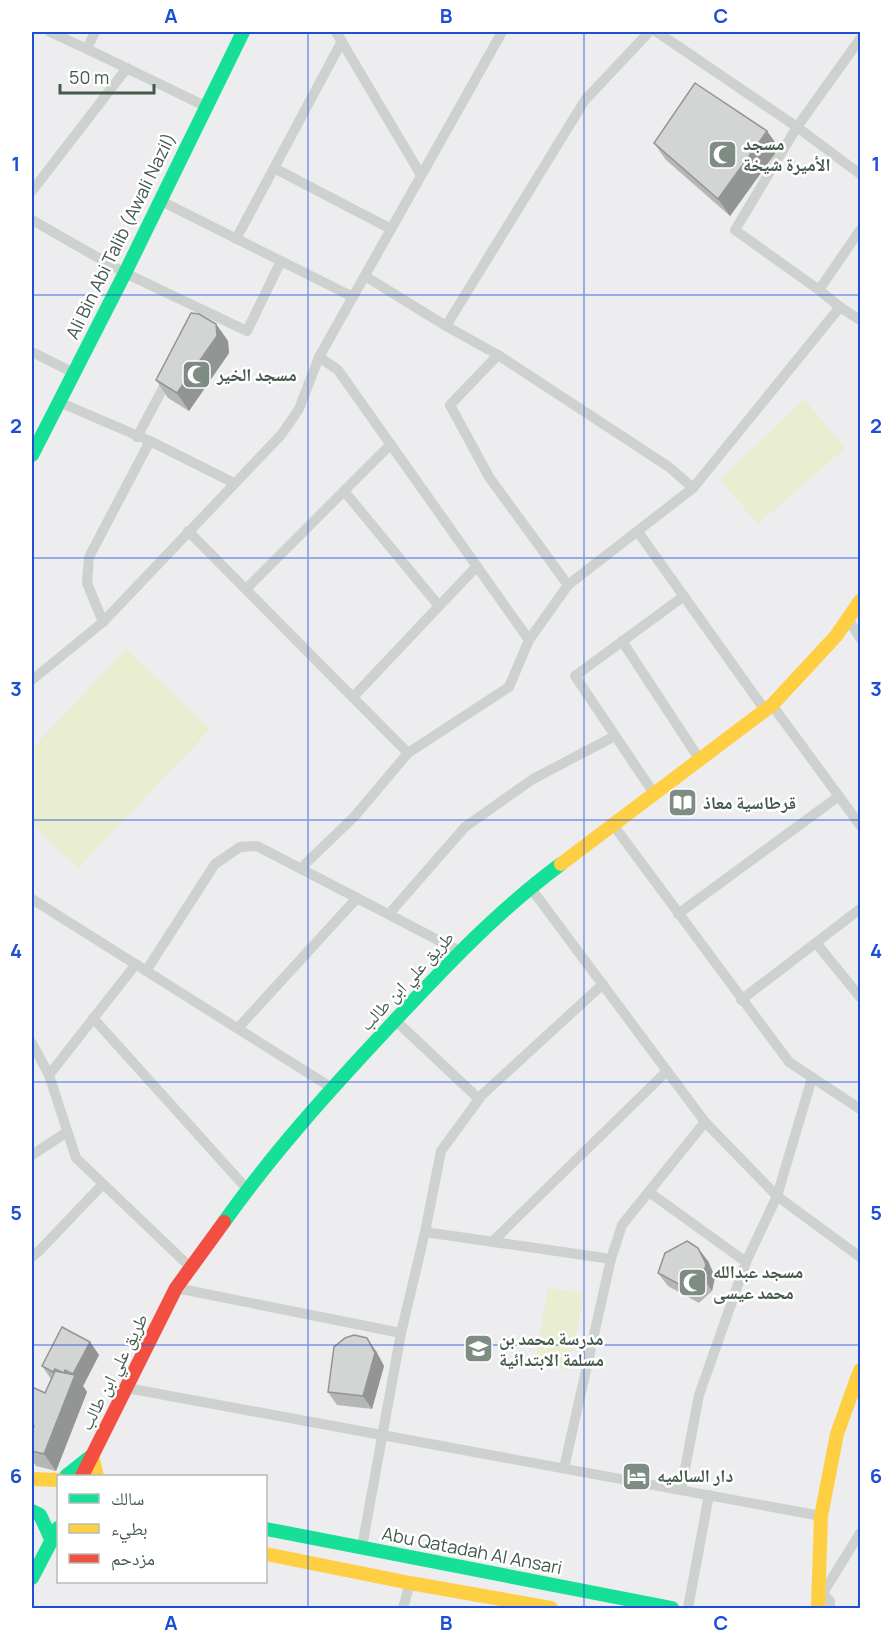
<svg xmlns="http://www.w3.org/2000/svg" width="892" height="1640" viewBox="0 0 892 1640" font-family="Manrope,'Noto Naskh Arabic',sans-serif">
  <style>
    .green { fill: #e8eecf }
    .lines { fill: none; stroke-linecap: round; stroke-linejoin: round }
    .street { stroke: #cdd2cf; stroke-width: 10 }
    .fast { stroke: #16e098; stroke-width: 14 }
    .slow { stroke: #ffcf43; stroke-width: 14 }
    .jam { stroke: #f24e42; stroke-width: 14 }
    .wall { fill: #b5b7b6 }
    .shaded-wall { fill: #939594 }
    .building { fill: #d2d5d4; stroke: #939594; stroke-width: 1.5 }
    .grid { fill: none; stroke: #1d4ed8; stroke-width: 1.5; stroke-opacity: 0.55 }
    .labels { text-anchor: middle; stroke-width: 5; stroke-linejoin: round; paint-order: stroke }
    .poi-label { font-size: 18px; font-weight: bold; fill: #43594a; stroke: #fff; text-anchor: start }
    .street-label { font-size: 18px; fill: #43594a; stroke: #fff }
    .neatline { fill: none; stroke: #1d4ed8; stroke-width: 2 }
    .grid-label { font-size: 20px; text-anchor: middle; font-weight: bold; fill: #1d4ed8 }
  </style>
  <rect width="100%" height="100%" fill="#edecee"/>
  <!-- green -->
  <g class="green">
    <polygon points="804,399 845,448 758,524 720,480"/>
    <polygon points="126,649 210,729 78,868 32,824 32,749"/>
    <polygon points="548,1288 584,1294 568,1370 535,1363"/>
  </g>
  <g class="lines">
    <!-- street -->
    <g class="street">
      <polyline points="50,32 87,49"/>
      <polyline points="95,32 87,49 205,106"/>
      <polyline points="336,32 421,175"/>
      <polyline points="657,32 797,127 860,174"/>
      <polyline points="274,168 391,229"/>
      <polyline points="32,191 127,68"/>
      <polyline points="159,200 353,297"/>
      <polyline points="32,220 125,273 247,331 281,261"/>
      <polyline points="236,239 342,41"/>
      <polyline points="365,276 446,326 498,355 669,467 693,488"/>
      <polyline points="819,290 735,230 797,127 860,39"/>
      <polyline points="840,307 860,320"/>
      <polyline points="446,326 585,100 649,32"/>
      <polyline points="32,352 74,373"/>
      <polyline points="498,355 450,405 489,477 568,585"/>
      <polyline points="319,357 338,370 529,640"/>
      <polyline points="59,402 150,441 234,483"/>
      <polyline points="137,437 169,377"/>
      <polyline points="344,491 439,606"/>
      <polyline points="188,531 408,753"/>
      <polyline points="638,532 765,710"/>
      <polyline points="246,589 391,444"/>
      <polyline points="848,619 860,638"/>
      <polyline points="103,622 87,583 89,557 150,441"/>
      <polyline points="622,641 700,760"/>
      <polyline points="32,680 103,622 281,435 299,409 319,357 502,32"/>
      <polyline points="353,697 477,566"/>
      <polyline points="772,705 860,825"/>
      <polyline points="655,795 575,676 684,596"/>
      <polyline points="614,826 789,1062 860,1109"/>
      <polyline points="301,868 354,817 408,753 509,687 529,640 568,585 693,488 840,307 819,290 860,230"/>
      <polyline points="530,887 705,1122 777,1196 860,1257"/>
      <polyline points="32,899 332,1088"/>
      <polyline points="389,914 465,827 533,779 615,736"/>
      <polyline points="678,914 839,796"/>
      <polyline points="816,943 860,997"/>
      <polyline points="136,964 49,1075 76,1158 190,1267"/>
      <polyline points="146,971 215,864 240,847 257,846 459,951"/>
      <polyline points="741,1000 860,909"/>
      <polyline points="93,1018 247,1189"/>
      <polyline points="395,1020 479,1099"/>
      <polyline points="238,1028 357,898"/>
      <polyline points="32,1043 49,1075"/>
      <polyline points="32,1155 67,1132"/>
      <polyline points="649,1192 746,1262"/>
      <polyline points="425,1232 611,1259"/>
      <polyline points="492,1242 667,1071"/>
      <polyline points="32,1257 40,1250 103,1184"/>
      <polyline points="176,1288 401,1333"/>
      <polyline points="127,1388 821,1516"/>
      <polyline points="564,1468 611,1259 622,1225 705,1122"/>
      <polyline points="681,1490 699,1395 746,1262 777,1196 812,1078"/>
      <polyline points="362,1547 401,1333 425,1232 441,1151 482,1095 603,984"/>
      <polyline points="819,1590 830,1601 830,1608"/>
      <polyline points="823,1593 860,1533"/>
      <polyline points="403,1608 410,1583"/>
      <polyline points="688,1608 709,1495"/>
    </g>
    <!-- fast -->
    <g class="fast">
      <polyline points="32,455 125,273 243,32"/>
      <path d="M224 1222C272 1154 329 1091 386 1030 441 971 496 912 561 864"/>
      <polyline points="66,1476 90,1457"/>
      <polyline points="32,1511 40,1515 52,1541"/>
      <polyline points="266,1529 672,1608"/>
      <polyline points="32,1578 58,1528"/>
    </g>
    <!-- slow -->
    <g class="slow">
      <polyline points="561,864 772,705 836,636 860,601"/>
      <polyline points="92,1456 97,1476"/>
      <polyline points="32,1479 58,1480"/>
      <polyline points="266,1554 410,1583 551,1608"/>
      <polyline points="818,1608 821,1516 837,1434 860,1370"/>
    </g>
    <!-- jam -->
    <polyline class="jam" points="82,1476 176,1288 224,1222"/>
  </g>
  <!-- wall -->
  <g class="wall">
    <polygon points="767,131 779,148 730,216 666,160 654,143"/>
    <polygon points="216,324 228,341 229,353 189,411 168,398 156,380"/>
    <polygon points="708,1261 715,1277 712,1291 699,1303 668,1286 658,1273"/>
    <polygon points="90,1342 99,1355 83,1386 87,1392 56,1471 36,1466 32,1460 32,1387 45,1393 51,1379 42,1366"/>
    <polygon points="376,1351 384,1366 372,1409 337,1405 328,1392"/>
  </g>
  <!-- shaded-wall -->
  <g class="shaded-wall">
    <polygon points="767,131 779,148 730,216 718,199"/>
    <polygon points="216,324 228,341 229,353 189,411 177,393"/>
    <polygon points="698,1248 708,1261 715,1277 712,1291 703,1278"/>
    <polygon points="367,1338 376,1351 384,1366 372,1409 363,1396"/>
    <polygon points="90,1342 99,1355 83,1386 87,1392 56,1471 44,1454 63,1373 65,1370 73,1381 73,1374"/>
  </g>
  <!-- building -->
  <g class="building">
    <polygon points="695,83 767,131 718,199 654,143"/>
    <polygon points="191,313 199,314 216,324 217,336 177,393 156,380"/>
    <polygon points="687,1241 698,1248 706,1264 703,1278 690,1290 658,1273 665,1253"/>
    <polygon points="62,1327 90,1342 73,1374 65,1370 64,1373 55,1369 53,1372 42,1366"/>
    <polygon points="354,1335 367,1338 375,1353 363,1396 328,1392 334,1347 345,1338"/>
    <polygon points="55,1371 75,1375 44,1454 32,1451 32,1431 34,1426 32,1425 32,1387 45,1393"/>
  </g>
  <!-- grid -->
  <path class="grid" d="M308 32V1608M584 32V1608M32 295H860M32 558H860M32 820H860M32 1082H860M32 1345H860"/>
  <!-- icons -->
  <defs>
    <symbol id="mosque-square" viewBox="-11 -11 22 22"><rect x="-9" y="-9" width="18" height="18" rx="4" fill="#7e8c83" stroke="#fff"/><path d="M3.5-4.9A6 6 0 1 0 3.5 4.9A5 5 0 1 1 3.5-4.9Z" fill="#fff"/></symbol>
    <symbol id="library-square" viewBox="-11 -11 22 22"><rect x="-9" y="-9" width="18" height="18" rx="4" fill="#7e8c83" stroke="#fff"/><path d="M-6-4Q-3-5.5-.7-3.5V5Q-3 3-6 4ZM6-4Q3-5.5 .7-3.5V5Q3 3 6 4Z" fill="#fff"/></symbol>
    <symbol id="school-square" viewBox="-11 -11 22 22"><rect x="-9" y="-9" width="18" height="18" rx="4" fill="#7e8c83" stroke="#fff"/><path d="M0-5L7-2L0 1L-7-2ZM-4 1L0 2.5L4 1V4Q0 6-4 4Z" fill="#fff"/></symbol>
    <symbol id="hotel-square" viewBox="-11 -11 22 22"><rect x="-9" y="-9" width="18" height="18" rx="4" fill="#7e8c83" stroke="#fff"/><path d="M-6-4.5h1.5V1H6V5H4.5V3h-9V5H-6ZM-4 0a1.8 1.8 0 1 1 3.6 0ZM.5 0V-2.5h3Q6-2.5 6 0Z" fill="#fff"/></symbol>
  </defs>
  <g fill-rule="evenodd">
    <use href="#mosque-square" x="706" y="138" width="33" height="33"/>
    <use href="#mosque-square" x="180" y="358" width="33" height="33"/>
    <use href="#library-square" x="666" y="786" width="33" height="33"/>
    <use href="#mosque-square" x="676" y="1266" width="33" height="33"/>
    <use href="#school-square" x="462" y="1332" width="33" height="33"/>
    <use href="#hotel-square" x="620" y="1460" width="33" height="33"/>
  </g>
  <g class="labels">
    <!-- poi labels -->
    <g class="poi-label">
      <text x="743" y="150">مسجد<tspan x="743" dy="21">الأميرة شيخة</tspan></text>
      <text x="217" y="381">مسجد الخير</text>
      <text x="703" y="809">قرطاسية معاذ</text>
      <text x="713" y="1278">مسجد عبدالله<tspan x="713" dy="21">محمد عيسى</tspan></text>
      <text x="499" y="1345">مدرسة محمد بن<tspan x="499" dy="21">مسلمة الابتدائية</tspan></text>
      <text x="657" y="1482">دار السالميه</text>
    </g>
    <!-- street labels -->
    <g class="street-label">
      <text transform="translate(121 236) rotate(-64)" y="6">Ali Bin Abi Talib (Awali Nazil)</text>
      <text transform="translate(407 981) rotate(-47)" y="6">طريق علي ابن طالب</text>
      <text transform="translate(114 1372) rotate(-63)" y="6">طريق علي ابن طالب</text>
      <text transform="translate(472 1551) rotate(11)" y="6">Abu Qatadah Al Ansari</text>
    </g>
  </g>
  <!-- border -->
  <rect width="892" height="1640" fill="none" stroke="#ffffff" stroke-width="66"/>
  <!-- legend -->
  <rect x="57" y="1475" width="210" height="108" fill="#ffffff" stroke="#b4bdb7" stroke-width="1.5"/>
  <rect x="69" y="1494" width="30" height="9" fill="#16e098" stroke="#b4bdb7" stroke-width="1.5"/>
  <text x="111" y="1505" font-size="18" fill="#43594a">سالك</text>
  <rect x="69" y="1524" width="30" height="9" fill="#ffcf43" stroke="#b4bdb7" stroke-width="1.5"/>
  <text x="111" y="1535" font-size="18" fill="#43594a">بطيء</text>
  <rect x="69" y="1554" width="30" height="9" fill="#f24e42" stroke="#b4bdb7" stroke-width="1.5"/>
  <text x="111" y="1565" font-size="18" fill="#43594a">مزدحم</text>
  <!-- scale -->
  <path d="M60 84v9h94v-9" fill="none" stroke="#43594a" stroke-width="3"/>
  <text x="69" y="84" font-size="18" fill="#43594a" stroke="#ffffff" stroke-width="4.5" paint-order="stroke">50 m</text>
  <rect x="33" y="33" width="826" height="1574" class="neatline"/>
  <g class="grid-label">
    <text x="171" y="23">A</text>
    <text x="446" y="23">B</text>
    <text x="721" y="23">C</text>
    <text x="16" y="171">1</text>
    <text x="876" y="171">1</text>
    <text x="16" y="433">2</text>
    <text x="876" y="433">2</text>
    <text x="16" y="696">3</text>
    <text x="876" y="696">3</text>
    <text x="16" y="958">4</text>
    <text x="876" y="958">4</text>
    <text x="16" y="1220">5</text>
    <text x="876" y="1220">5</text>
    <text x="16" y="1483">6</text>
    <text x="876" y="1483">6</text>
    <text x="171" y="1630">A</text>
    <text x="446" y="1630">B</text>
    <text x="721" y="1630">C</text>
  </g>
</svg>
